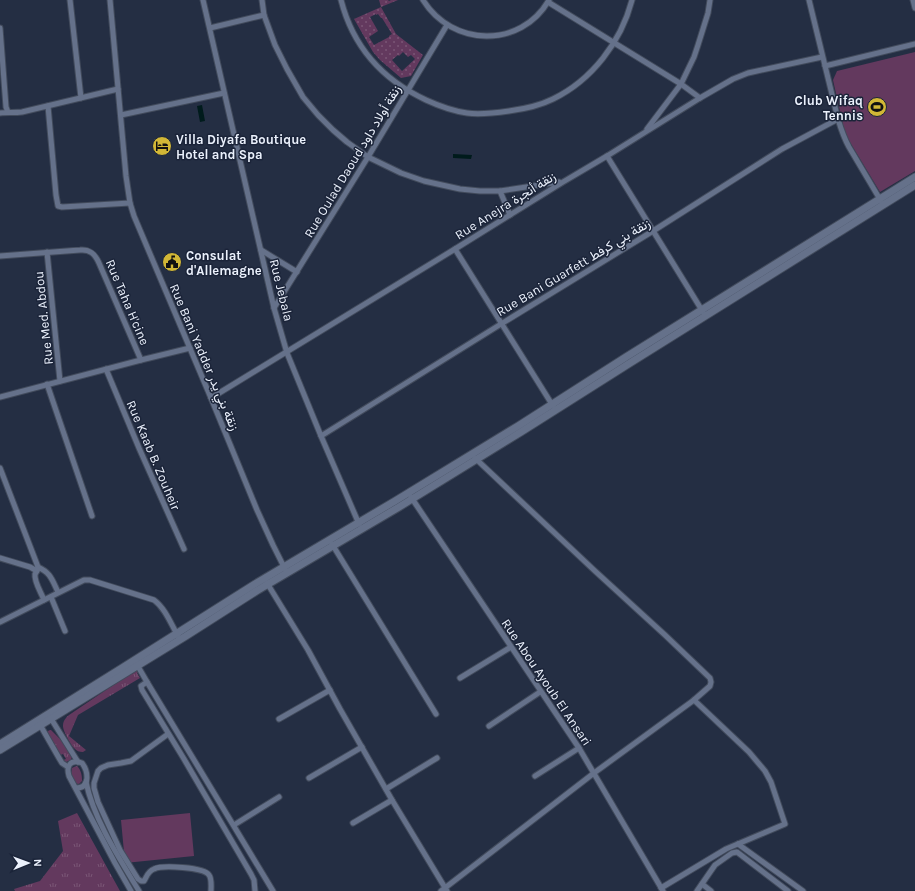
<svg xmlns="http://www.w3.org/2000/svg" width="915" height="891" viewBox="0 0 915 891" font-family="Karla,Vazirmatn,sans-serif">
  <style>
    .grass { fill: url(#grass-tufts) }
    .park { fill: url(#park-dots); fill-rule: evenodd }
    .pitch { fill: #63395e }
    .water { fill: #001b1c }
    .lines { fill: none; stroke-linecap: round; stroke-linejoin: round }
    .street-casing { stroke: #424b5c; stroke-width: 7 }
    .secondary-casing { stroke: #424b5c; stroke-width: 9 }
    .street { stroke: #65718a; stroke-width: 5 }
    .secondary { stroke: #65718a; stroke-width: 7 }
    .labels { text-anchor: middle; stroke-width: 3; stroke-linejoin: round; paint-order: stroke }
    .poi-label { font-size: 13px; font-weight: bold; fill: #ebf1fc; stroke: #1b2439; text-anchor: start }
    .street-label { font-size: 13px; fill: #ebf1fc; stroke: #1b2439 }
  </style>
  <defs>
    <pattern id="grass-tufts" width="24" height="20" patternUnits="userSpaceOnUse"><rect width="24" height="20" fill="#63395e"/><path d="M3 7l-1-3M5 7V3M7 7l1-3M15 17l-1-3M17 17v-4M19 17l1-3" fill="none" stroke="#7a5676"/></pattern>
    <pattern id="park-dots" width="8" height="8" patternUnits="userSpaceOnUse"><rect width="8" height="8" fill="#63395e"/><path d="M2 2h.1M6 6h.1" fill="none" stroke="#7a5676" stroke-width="1.8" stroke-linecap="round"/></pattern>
  </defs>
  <rect width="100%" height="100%" fill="#242e43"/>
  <!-- grass -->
  <g class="grass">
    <path d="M137 669 139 672 137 673 140 678 78 715 69 736 86 750 83 752C79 752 77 751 74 748 71 745 63 731 63 726 63 720 67 716 72 713Z"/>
    <polygon points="50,730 51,730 64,743 72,756 71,760 66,762 63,760 66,759 63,754 60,755 47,733 48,731"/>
    <path d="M77 766C81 770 82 775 82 781L79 784 75 783 71 775 72 768 74 767Z"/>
    <polygon points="77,813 120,891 15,891 14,889 40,881 63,851 58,821"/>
  </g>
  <!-- park -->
  <path class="park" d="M379 0H388L389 1 391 0H398L381 7 396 34 423 55 411 76 401 78 380 60 373 52 354 19 381 7ZM376 14V15L378 14 381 18H382L392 34 389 36V37L374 45 369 37 378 31 370 17ZM403 52 408 57 411 55 415 59 402 71 392 60 398 55 399 56Z"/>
  <!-- pitch -->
  <g class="pitch">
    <polygon points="915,52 915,171 880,192 845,134 833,80 837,71"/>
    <polygon points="190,813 194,856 125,863 121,820"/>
  </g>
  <!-- water -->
  <g class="water">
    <polygon points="202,105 205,121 200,122 197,106"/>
    <polygon points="453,154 472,155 471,159 453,158"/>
  </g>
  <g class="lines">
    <defs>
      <g id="street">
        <polyline points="70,0 81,98"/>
        <polyline points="110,0 126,176 130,203 134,216 211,398 257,510 273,545 285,569"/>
        <polyline points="203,0 274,308 287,353 321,436 359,524"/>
        <polyline points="262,0 264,15 275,45 287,69 303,97 318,115 333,130 347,142 368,157 401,173 424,181 460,189 480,191 500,191 559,182"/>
        <path d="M341 0C353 47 383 80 426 100 439 106 453 111 467 113 481 115 495 113 509 111 524 109 539 106 553 99 592 80 621 42 632 0"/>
        <path d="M423 0C452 47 521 49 549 0"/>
        <path d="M809 0 838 119C841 129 844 138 849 147L881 201"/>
        <polyline points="913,0 915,8"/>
        <polyline points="548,2 681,84 700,98"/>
        <polyline points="0,28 6,107 8,112"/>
        <polyline points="210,28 264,15"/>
        <polyline points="825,66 915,44"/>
        <polyline points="48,106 56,195 58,206 62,207 130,203"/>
        <path d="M0 113C7 112 14 113 22 112L118 89"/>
        <polyline points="121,115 224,93"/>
        <polyline points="647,129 681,84 694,57 698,45 708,13 710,0"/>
        <polyline points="607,156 703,312"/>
        <polyline points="500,191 510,215"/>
        <polyline points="455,249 553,406"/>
        <polyline points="261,250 297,272"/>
        <polyline points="47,252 60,381"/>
        <path d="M0 256 80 250C90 249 95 254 99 263L141 360"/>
        <polyline points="274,308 368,157 447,25"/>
        <polyline points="106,369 139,448 184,549"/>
        <polyline points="47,384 92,516"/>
        <polyline points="0,397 141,360 190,348"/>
        <polyline points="211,398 455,249 563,182 607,156 700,98 733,79 748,73 822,57"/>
        <polyline points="321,436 501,324 653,231 782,149 838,119"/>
        <polyline points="0,468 38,567"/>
        <polyline points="411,497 579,748 663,891"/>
        <polyline points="332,544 436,714"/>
        <polyline points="0,558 30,567 37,571"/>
        <path d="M38 567C51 573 52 580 58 592"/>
        <path d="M38 568C38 568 36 573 35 574 34 582 41 592 44 600"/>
        <polyline points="267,583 308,650 340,709 392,800 447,891"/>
        <polyline points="51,597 65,631"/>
        <path d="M0 622 84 580H90L154 600C165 608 171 624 178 636"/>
        <polyline points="136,663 147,682 273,891"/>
        <polyline points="460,678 511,647"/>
        <polyline points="147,682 141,686 142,690 184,759 251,874 254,880 255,891"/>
        <polyline points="50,717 78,762"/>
        <polyline points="279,719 330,690"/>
        <polyline points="39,723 59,758 62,763 68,767"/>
        <polyline points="489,726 540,692"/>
        <path d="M168 734 131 761 121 763 108 765 101 768 98 771 94 783V788L98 802 120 850 138 879 141 881H144C147 876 148 871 154 869 162 865 204 867 209 875 212 879 211 886 211 891"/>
        <polyline points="535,776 579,748"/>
        <polyline points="309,778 362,747"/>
        <path d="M86 782C94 820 119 858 139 891"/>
        <path d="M76 788C91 788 88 771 82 763 70 759 66 766 69 776L115 863 131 891"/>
        <polyline points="386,789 437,758"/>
        <polyline points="353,823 392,800"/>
        <polyline points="234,825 279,797"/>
        <polyline points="738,844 803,891"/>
        <polyline points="702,884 711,891"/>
        <polyline points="661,888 726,849 785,824 771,782 765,771 749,752 694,700"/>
        <polyline points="441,891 594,773 694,700 710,686 711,682 710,678 665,635 595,571 475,458"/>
        <polyline points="697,891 715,865 732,853 737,852 788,891"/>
      </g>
      <g id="secondary">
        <polyline points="0,744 122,668 255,584 395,501 518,426 626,357 915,177"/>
        <polyline points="0,750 186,636 258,590 399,507 521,432 630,363 915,185"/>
      </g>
    </defs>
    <!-- street casing -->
    <use href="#street" class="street-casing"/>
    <!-- secondary casing -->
    <use href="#secondary" class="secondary-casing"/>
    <!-- street -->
    <use href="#street" class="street"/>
    <!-- secondary -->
    <use href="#secondary" class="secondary"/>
  </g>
  <!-- icons -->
  <defs>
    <symbol id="stadium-disc" viewBox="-11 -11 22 22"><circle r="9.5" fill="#d2b736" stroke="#1b2439"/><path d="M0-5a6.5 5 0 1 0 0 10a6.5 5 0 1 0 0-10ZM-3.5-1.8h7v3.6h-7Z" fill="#111"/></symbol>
    <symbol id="hotel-disc" viewBox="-11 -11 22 22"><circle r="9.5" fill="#d2b736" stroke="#1b2439"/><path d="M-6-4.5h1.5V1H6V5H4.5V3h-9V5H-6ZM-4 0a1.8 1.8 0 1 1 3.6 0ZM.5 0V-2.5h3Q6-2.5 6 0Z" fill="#111"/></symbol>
    <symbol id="civic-disc" viewBox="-11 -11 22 22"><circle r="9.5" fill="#d2b736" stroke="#1b2439"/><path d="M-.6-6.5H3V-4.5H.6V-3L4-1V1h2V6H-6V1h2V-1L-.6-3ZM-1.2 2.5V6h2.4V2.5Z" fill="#111"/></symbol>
  </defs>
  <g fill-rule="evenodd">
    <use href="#stadium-disc" x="866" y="96" width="22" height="22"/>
    <use href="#hotel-disc" x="151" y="135" width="22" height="22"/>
    <use href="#civic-disc" x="161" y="251" width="22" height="22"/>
  </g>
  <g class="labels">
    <!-- poi labels -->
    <g class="poi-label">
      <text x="863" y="105" text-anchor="end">Club Wifaq<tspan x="863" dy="15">Tennis</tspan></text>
      <text x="176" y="144">Villa Diyafa Boutique<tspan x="176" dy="15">Hotel and Spa</tspan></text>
      <text x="186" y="260">Consulat<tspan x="186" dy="15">d'Allemagne</tspan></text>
    </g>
    <!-- street labels -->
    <g class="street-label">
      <text transform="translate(352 161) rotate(-59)" y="5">Rue Oulad Daoud زنقة أولاد داود</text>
      <text transform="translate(505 205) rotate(-32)" y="5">Rue Anejra زنقة أنجرة</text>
      <text transform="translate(573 267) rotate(-31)" y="5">Rue Bani Guarfett زنقة بني كرفط</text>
      <text transform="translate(282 290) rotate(76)" y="5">Rue Jebala</text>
      <text transform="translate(128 302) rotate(67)" y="5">Rue Taha H'cine</text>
      <text transform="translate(43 318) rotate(-96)" y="5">Rue Med. Abdou</text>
      <text transform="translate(205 357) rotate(67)" y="5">Rue Bani Yadder زنقة بني يدر</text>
      <text transform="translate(154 455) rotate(67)" y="5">Rue Kaab B. Zouheir</text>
      <text transform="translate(547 682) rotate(56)" y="5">Rue Abou Ayoub El Ansari</text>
    </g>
  </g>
  <!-- north arrow -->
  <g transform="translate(28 863) rotate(89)" stroke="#1b2439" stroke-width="3" paint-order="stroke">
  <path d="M0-3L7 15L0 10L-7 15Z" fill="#ebf1fc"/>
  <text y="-6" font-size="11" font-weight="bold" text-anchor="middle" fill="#ebf1fc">N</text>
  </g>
</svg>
